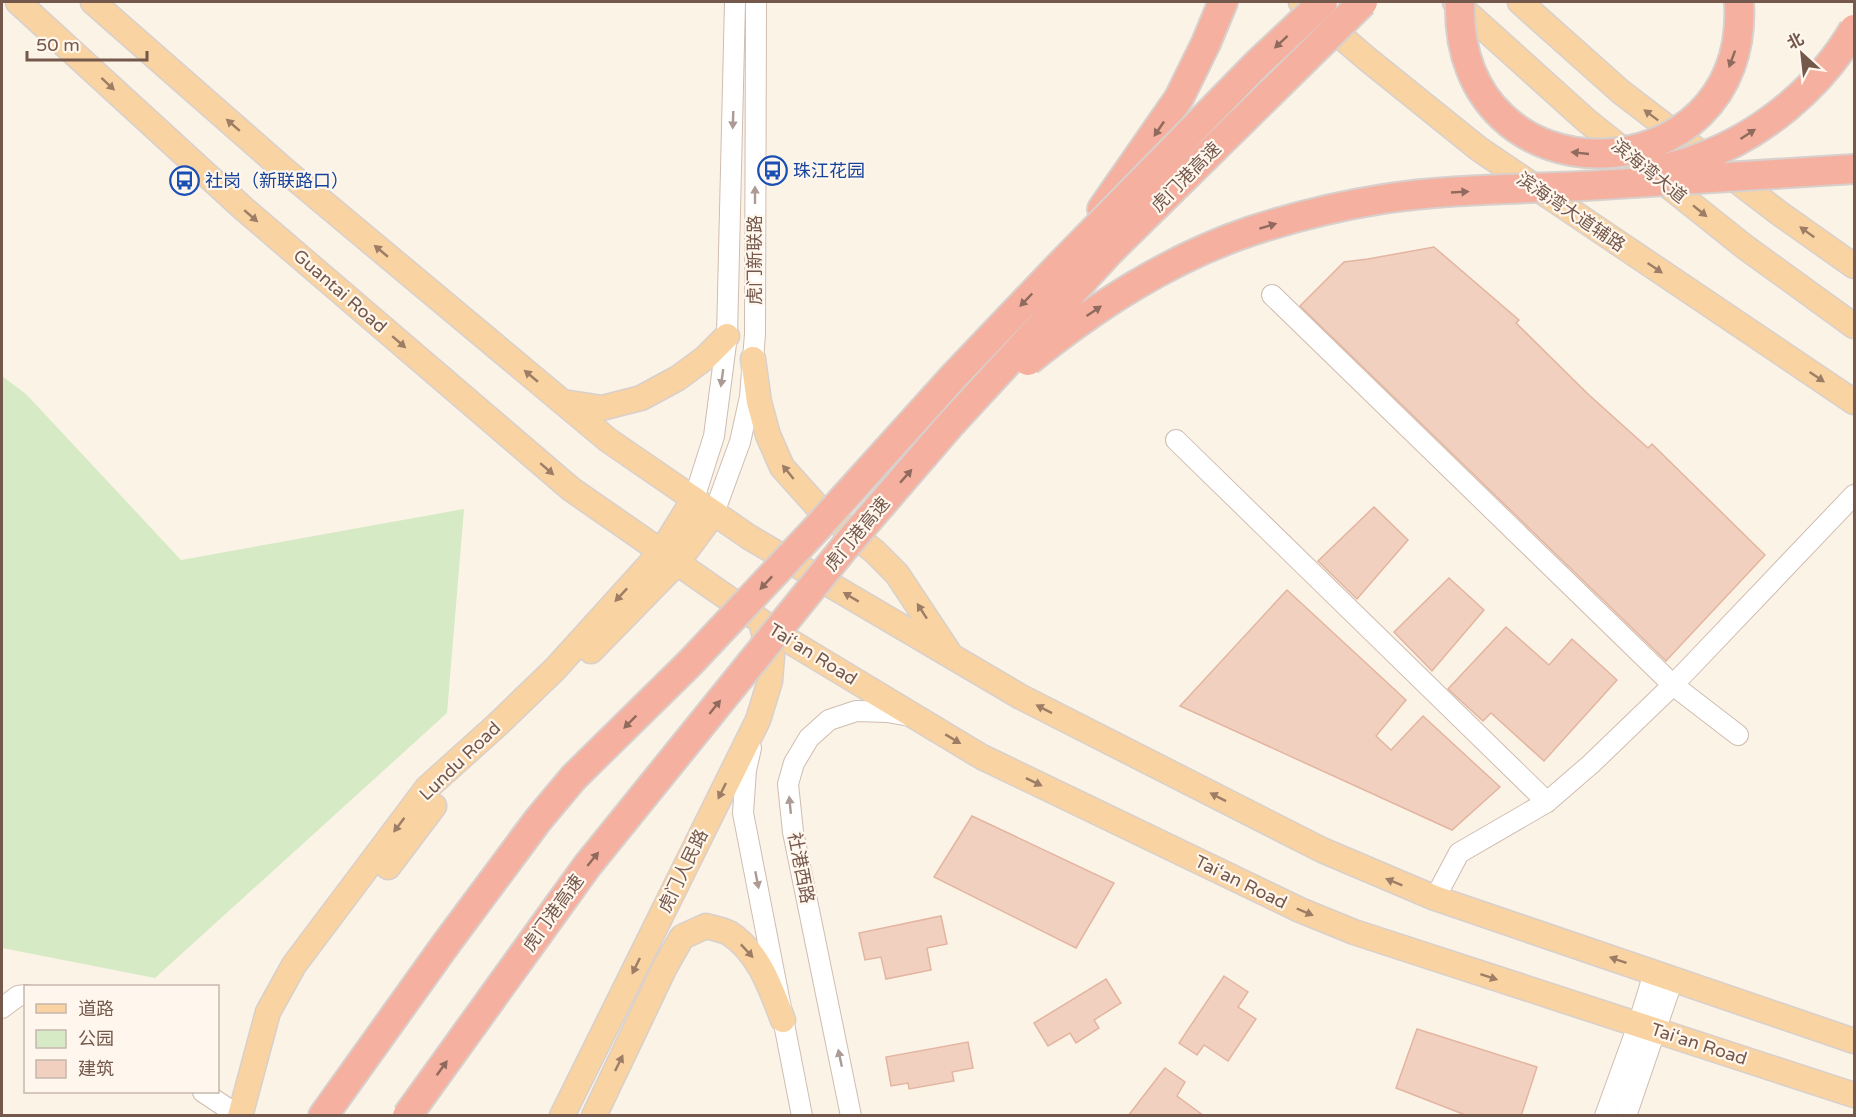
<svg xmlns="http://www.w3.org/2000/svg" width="1856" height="1117" viewBox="0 0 1856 1117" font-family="'Varela Round','Noto Sans SC',sans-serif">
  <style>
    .green { fill: #d6eac5 }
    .building { fill: #f1d0bf; stroke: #e3b5a0; stroke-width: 1.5 }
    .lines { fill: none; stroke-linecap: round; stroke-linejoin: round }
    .minor-casing { stroke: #d0bcb0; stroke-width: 22 }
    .major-casing { stroke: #d8d0cd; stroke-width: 27 }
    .highway-casing { stroke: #d8d0cd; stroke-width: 32 }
    .minor { stroke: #fff; stroke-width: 20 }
    .major { stroke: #f9d3a1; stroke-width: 24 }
    .highway { stroke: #f5b09f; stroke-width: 28 }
    .highway-bridge-casing { stroke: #d8d0cd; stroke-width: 32; stroke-linecap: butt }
    .highway-bridge { stroke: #f5b09f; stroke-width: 28 }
    .oneway { fill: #8f6a5d }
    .oneway2 { fill: #9d7d66 }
    .oneway3 { fill: #ac9b94 }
    .labels { text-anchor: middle; stroke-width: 4.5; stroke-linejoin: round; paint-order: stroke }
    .transit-label { font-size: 18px; fill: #164399; stroke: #fff7ed; text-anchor: start }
    .street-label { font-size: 18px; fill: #75584c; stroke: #fff7ed }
  </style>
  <rect width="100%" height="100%" fill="#fcf3e7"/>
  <!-- green -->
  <polygon class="green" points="2,376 26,394 181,560 464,509 447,713 155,978 2,948"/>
  <!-- building -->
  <g class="building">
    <polygon points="1434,247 1519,320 1516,323 1589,395 1648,448 1652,444 1765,555 1666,661 1300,306 1344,262 1368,259"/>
    <polygon points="1374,507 1408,540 1357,599 1318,561"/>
    <polygon points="1449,578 1484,610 1432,671 1394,632"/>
    <polygon points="1287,590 1406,700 1376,736 1391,750 1423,716 1500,787 1452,830 1180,706"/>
    <polygon points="1506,627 1549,665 1572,639 1617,680 1544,761 1491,713 1483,721 1448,689"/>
    <polygon points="972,816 1114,883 1076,948 934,877"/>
    <polygon points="941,916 947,944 927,948 931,970 886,979 881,957 865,960 859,933"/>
    <polygon points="1224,976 1248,992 1238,1007 1256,1019 1228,1061 1204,1045 1197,1055 1179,1043"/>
    <polygon points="1106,979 1121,1003 1094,1020 1099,1028 1076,1043 1070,1033 1048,1046 1034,1023"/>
    <polygon points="1417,1029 1537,1067 1521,1116 1468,1116 1396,1088"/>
    <polygon points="968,1042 973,1068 952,1072 954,1081 909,1089 908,1083 891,1086 886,1057"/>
    <polygon points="1165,1068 1185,1082 1177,1096 1204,1116 1128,1116"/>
  </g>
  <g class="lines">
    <defs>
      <g id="minor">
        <polyline points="1272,295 1673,685 1738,735"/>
        <polyline points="1176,440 1547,802"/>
        <polyline points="694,499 714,436 727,336 735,2"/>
        <polyline points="714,513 740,442 750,397 755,334 756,2"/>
        <polyline points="751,748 746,770 743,813 802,1116"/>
        <polyline points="1435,898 1459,853 1547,802 1591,764 1673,685 1854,495"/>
        <polyline points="2,1008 18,996 26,995"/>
        <polyline points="203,1092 239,1116"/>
        <polyline points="851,1116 793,832 788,784 794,763 809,738 829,720 856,711 887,712 910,716"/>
        <polyline points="1605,1116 1638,1025 1654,973"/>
        <polyline points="1626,1116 1673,979"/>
      </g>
      <g id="major">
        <polyline points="18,2 244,209 571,489 791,642 982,757 1300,910 1354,932 1854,1095"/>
        <polyline points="93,2 281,167 608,440 749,537 1021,697 1322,850 1435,898 1854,1041"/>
        <polyline points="1301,2 1366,58 1479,149 1854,402"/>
        <polyline points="1455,2 1587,121 1745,247 1854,326"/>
        <polyline points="1520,2 1621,92 1779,213 1854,266"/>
        <polyline points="753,359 759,402 768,435 782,467 816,505 874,551 897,574 948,651"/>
        <polyline points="563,402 602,408 641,398 678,378 705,358 727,336"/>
        <polyline points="591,651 677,563 714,513"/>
        <polyline points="388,867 434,806"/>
        <polyline points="240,1116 268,1012 294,965 427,788 497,725 555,669 661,552 694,499"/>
        <polyline points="562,1116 758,720 770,681 772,656 763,630"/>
        <path d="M594 1116 665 967 682 937 706 926C713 928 723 930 729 933 759 952 771 989 783 1020"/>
      </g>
      <g id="highway">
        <polyline points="1102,209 1179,98 1206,43 1223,2"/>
        <polyline points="323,1116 446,944"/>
      </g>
    </defs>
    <!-- minor casing -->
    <use href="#minor" class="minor-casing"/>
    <!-- major casing -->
    <use href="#major" class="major-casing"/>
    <!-- highway casing -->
    <use href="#highway" class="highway-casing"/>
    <!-- minor -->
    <use href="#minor" class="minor"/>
    <!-- major -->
    <use href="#major" class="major"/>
    <!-- highway -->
    <use href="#highway" class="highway"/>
    <defs>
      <g id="highway-bridge">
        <path d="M1460 2C1454 210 1751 198 1739 2"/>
        <path d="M1660 170C1672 166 1684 164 1696 159 1760 137 1820 88 1854 29"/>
        <path d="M1028 361C1095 307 1168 259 1251 231 1294 217 1338 206 1383 199 1447 189 1518 189 1582 186 1673 181 1764 175 1854 169"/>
        <polyline points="446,944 538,820 574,777 690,663 816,529 955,375 1061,264 1257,64 1323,2"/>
        <polyline points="407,1116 587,866 844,548 949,426 1111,250 1363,2"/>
      </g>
    </defs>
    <!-- highway-bridge casing -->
    <use href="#highway-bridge" class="highway-bridge-casing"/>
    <!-- highway-bridge -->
    <use href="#highway-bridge" class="highway-bridge"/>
  </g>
  <!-- one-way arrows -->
  <defs><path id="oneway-solid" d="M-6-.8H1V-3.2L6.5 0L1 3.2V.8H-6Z" transform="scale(1.5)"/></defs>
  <g class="oneway">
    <use href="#oneway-solid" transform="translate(1281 42) rotate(137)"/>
    <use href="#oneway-solid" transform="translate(1732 59) rotate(110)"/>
    <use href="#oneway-solid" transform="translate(1159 129) rotate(124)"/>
    <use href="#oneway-solid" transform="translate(1748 134) rotate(-33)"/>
    <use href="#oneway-solid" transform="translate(1580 153) rotate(-174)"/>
    <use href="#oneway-solid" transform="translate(1460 192) rotate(-3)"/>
    <use href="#oneway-solid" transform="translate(1268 226) rotate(-17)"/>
    <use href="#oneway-solid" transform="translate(1026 300) rotate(134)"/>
    <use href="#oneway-solid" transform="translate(1094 311) rotate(-34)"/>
    <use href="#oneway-solid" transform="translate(906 476) rotate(-49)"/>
    <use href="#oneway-solid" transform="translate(766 583) rotate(133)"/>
    <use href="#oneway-solid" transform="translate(715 707) rotate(-51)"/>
    <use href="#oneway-solid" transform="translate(630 722) rotate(135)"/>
    <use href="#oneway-solid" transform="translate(593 859) rotate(-51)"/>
    <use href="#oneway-solid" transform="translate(442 1068) rotate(-54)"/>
  </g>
  <g class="oneway2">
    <use href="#oneway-solid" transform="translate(108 84) rotate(43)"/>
    <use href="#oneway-solid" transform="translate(1651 115) rotate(-143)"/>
    <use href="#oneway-solid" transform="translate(233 125) rotate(-139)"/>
    <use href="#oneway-solid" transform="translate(1700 211) rotate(39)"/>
    <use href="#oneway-solid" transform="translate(251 216) rotate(41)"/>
    <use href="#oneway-solid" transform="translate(1807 232) rotate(-144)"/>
    <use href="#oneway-solid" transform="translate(381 251) rotate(-140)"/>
    <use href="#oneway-solid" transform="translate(1655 268) rotate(34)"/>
    <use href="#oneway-solid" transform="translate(399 342) rotate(41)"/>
    <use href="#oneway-solid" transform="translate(531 376) rotate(-140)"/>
    <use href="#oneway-solid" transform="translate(1817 377) rotate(34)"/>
    <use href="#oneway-solid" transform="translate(547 469) rotate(41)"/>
    <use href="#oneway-solid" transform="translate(788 472) rotate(-129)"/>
    <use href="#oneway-solid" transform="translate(621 595) rotate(133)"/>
    <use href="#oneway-solid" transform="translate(851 597) rotate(-149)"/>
    <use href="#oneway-solid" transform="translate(922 611) rotate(-123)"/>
    <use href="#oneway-solid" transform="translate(1044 709) rotate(-153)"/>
    <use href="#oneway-solid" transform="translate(953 739) rotate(31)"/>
    <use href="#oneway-solid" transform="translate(1034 782) rotate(26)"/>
    <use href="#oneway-solid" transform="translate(722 791) rotate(116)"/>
    <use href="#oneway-solid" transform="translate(1218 797) rotate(-153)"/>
    <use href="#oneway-solid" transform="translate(399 825) rotate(127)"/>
    <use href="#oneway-solid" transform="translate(1394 882) rotate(-158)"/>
    <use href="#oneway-solid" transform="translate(1305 912) rotate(23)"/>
    <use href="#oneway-solid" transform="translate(747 951) rotate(47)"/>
    <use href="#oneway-solid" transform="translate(1618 960) rotate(-161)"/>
    <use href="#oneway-solid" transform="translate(636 966) rotate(116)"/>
    <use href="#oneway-solid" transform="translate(1489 977) rotate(18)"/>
    <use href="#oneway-solid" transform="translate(619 1063) rotate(-64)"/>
  </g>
  <g class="oneway3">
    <use href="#oneway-solid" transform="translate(733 120) rotate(92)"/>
    <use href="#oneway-solid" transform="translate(755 195) rotate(-90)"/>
    <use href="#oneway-solid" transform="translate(722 378) rotate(98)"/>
    <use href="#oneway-solid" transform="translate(790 805) rotate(-96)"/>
    <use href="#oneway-solid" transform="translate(757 880) rotate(79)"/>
    <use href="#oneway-solid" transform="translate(840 1058) rotate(-102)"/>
  </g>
  <!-- icons -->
  <defs>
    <symbol id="bus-ring" viewBox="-11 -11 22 22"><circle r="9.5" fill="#fff7ed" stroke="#1a4fb4" stroke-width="1.5"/><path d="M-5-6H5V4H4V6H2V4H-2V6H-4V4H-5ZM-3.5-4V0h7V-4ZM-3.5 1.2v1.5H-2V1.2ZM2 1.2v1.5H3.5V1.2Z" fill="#1a4fb4"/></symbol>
  </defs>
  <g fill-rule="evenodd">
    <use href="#bus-ring" x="756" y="154" width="33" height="33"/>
    <use href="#bus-ring" x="168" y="164" width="33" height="33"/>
  </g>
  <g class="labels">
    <!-- transit labels -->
    <g class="transit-label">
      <text x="793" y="177">珠江花园</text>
      <text x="205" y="187">社岗（新联路口）</text>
    </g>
    <!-- street labels -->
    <g class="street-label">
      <text transform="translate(1649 171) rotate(39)" y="6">滨海湾大道</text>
      <text transform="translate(1186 177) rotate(-45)" y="6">虎门港高速</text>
      <text transform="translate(1571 212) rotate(34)" y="6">滨海湾大道辅路</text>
      <text transform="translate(755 260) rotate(-90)" y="6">虎门新联路</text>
      <text transform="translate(340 291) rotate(41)" y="6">Guantai Road</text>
      <text transform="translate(857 534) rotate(-50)" y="6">虎门港高速</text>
      <text transform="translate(813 654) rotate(32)" y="6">Tai‘an Road</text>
      <text transform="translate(460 761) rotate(-44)" y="6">Lundu Road</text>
      <text transform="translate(801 868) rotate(79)" y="6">社港西路</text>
      <text transform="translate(683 871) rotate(-64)" y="6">虎门人民路</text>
      <text transform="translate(1241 882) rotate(26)" y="6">Tai‘an Road</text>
      <text transform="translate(553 913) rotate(-54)" y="6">虎门港高速</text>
      <text transform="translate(1699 1044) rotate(18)" y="6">Tai‘an Road</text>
    </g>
  </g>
  <!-- border -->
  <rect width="1856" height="1117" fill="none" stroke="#75584c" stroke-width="6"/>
  <!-- legend -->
  <rect x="24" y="985" width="195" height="108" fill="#fff7ed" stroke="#c8b7ad" stroke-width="1.5"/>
  <rect x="36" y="1004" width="30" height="9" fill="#f9d3a1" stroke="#c8b7ad" stroke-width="1.5"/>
  <text x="78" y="1015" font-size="18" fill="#75584c">道路</text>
  <rect x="36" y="1030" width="30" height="18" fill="#d6eac5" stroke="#c8b7ad" stroke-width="1.5"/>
  <text x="78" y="1045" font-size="18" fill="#75584c">公园</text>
  <rect x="36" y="1060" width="30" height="18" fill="#f1d0bf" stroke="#c8b7ad" stroke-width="1.5"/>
  <text x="78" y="1075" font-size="18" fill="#75584c">建筑</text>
  <!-- north arrow -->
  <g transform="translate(1802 54) rotate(333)" stroke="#fff7ed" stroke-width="4.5" paint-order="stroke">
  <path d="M0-4.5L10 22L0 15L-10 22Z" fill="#75584c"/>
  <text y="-9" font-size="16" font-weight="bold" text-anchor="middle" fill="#75584c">北</text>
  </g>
  <!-- scale -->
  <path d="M27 51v9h120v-9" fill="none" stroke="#75584c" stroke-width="3"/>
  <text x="36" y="51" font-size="18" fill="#75584c" stroke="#fff7ed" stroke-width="4.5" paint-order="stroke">50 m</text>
</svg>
